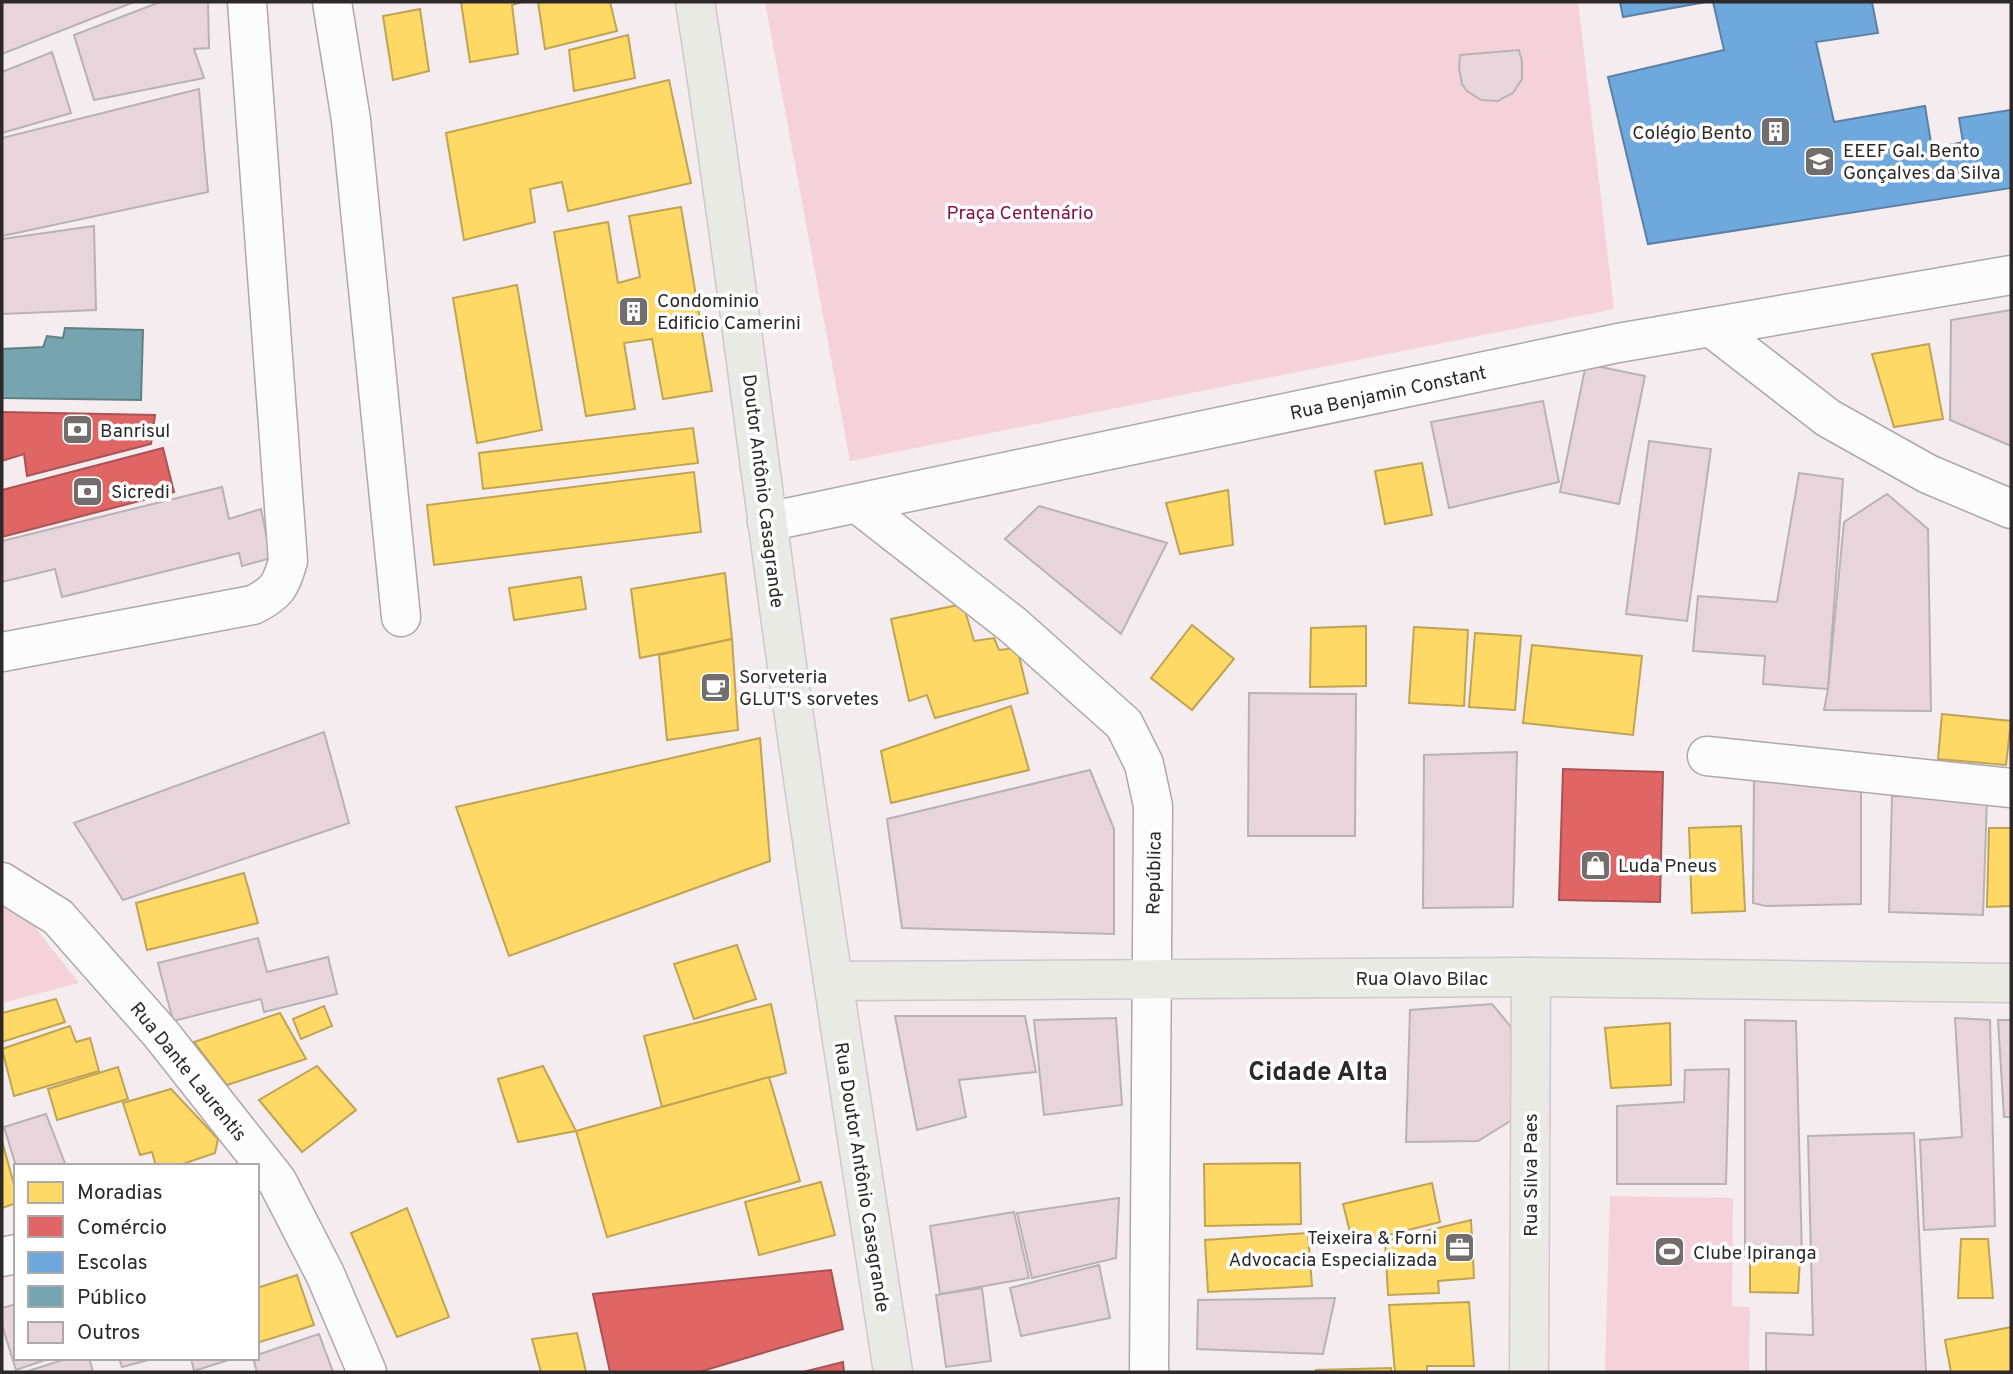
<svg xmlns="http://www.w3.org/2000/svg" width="2013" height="1374" viewBox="0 0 2013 1374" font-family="Overpass,sans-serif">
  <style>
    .green { fill: #f5d2db }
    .homes { fill: #ffd966; stroke: #c0a454; stroke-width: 2 }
    .shops { fill: #e06666; stroke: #aa5354; stroke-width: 2 }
    .schools { fill: #6fa8dc; stroke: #5b82a6; stroke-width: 2 }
    .public { fill: #76a5af; stroke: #608087; stroke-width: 2 }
    .building { fill: #e8d5db; stroke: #b8b2b4; stroke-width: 2 }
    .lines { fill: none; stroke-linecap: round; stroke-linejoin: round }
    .minor-casing { stroke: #aea8a9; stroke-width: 41 }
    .major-casing { stroke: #cdc9ca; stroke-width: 41 }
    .minor { stroke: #fdfcfc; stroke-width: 38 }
    .major { stroke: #e9eae3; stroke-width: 38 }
    .labels { text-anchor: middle; stroke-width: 7; stroke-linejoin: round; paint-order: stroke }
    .poi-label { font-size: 19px; fill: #2d2829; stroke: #fff; text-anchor: start }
    .park-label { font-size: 19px; fill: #871247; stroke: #fff }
    .street-label { font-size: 19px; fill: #2d2829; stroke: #fff }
    .district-label { font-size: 26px; font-weight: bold; fill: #2d2829; stroke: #fff }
  </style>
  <rect width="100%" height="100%" fill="#f4ecee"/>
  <!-- green -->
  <g class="green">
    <polygon points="765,2 1578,2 1614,309 850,461"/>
    <polygon points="2,904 29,920 79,983 2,1003"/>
    <polygon points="1610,1196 1733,1198 1732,1306 1750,1307 1749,1372 1605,1372"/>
  </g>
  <!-- homes -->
  <g class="homes">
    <polygon points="461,2 522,2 512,5 518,54 470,62"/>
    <polygon points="538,2 610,2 617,31 545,49"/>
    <polygon points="420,9 429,71 393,80 383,16"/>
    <polygon points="628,35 635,78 574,91 569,50"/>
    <polygon points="669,80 691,183 568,211 562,182 530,189 535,222 464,240 446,133"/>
    <polygon points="681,207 712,391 663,399 652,339 624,343 635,409 586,416 554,232 608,222 618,283 640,277 629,216"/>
    <polygon points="517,285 542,430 477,443 453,298"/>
    <polygon points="1929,344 1943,419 1894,427 1872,354"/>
    <polygon points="693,428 698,463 483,489 479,453"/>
    <polygon points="1422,463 1432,515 1385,524 1375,471"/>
    <polygon points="694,472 701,532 434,565 427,505"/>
    <polygon points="1228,490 1233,545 1180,554 1166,503"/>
    <polygon points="725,573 732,639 640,658 631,589"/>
    <polygon points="581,577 586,609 514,620 509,588"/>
    <polygon points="963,604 974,641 994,638 999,650 1017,648 1028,693 935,718 927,695 909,701 891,619"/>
    <polygon points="1192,625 1234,659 1192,710 1151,678"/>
    <polygon points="1366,626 1366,686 1310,687 1311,628"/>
    <polygon points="1414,627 1468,630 1464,706 1409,703"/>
    <polygon points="1475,633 1521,636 1515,710 1469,707"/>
    <polygon points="732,639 738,730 667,740 659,655"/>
    <polygon points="1532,645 1642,656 1633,735 1523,723"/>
    <polygon points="1011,706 1029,770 891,803 881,751"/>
    <polygon points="1942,714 2011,721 2006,765 1938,759"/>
    <polygon points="760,738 770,861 509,956 456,807"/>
    <polygon points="1741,826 1745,911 1692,913 1689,828"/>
    <polygon points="1989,828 2011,828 2011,906 1987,907"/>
    <polygon points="244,873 258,923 147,950 136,903"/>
    <polygon points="737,945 756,999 694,1019 674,964"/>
    <polygon points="56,999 65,1022 2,1042 2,1013"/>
    <polygon points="771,1004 786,1073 662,1107 644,1036"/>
    <polygon points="324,1006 332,1026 301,1039 293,1019"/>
    <polygon points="280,1013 306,1059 227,1085 194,1042"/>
    <polygon points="1670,1023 1671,1085 1611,1088 1605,1028"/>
    <polygon points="70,1026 76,1042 90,1038 99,1071 14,1096 2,1049"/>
    <polygon points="317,1066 356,1110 302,1152 259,1100"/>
    <polygon points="543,1066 576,1131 518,1142 498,1079"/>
    <polygon points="118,1067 128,1099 57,1120 48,1089"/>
    <polygon points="769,1077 800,1181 607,1237 576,1131"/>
    <polygon points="171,1089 218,1139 215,1153 177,1166 156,1166 152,1152 140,1155 123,1103"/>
    <polygon points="2,1141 16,1192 16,1203 2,1208"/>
    <polygon points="1300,1163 1301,1224 1205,1226 1204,1164"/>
    <polygon points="821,1182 835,1235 759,1255 745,1202"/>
    <polygon points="1432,1183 1440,1222 1353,1244 1343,1204"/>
    <polygon points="407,1208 449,1317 397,1337 351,1233"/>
    <polygon points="1471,1220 1474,1278 1438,1281 1439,1293 1388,1295 1385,1241"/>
    <polygon points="1308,1233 1312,1286 1208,1292 1205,1240"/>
    <polygon points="1961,1239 1988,1239 1993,1298 1958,1298"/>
    <polygon points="1800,1260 1798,1293 1750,1292 1750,1261"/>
    <polygon points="297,1275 314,1325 257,1343 257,1288"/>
    <polygon points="1469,1302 1474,1366 1427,1366 1427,1372 1395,1372 1389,1305"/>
    <polygon points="2011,1327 2011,1372 1951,1372 1945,1340"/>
    <polygon points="577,1333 586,1372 541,1372 532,1339"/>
    <polygon points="1391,1368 1391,1372 1316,1372 1316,1370"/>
  </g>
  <!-- shops -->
  <g class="shops">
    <polygon points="2,412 155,415 151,444 27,476 24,454 2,461"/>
    <polygon points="163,448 174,492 2,537 2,490"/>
    <polygon points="1563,769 1663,772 1660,902 1559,900"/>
    <polygon points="831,1270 843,1329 699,1372 610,1372 593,1294"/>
    <polygon points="843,1362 844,1372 803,1372"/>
  </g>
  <!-- schools -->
  <g class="schools">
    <polygon points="1620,2 1706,2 1623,17"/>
    <polygon points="1713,2 1872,2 1878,33 1816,42 1834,122 1925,106 1932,149 1963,142 1959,118 2011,110 2011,188 1648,244 1608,77 1724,50"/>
  </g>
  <!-- public -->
  <polygon class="public" points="65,328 143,330 141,400 2,398 2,349 43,347 47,336 63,338"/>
  <!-- building -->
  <g class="building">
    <polygon points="2,2 134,2 2,54"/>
    <polygon points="160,2 208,2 209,48 194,49 204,78 94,100 74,35"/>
    <polygon points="1519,50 1522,62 1522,79 1513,93 1505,97 1498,101 1481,100 1467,91 1462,84 1459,68 1460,55"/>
    <polygon points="52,52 71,113 2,133 2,72"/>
    <polygon points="199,89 208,192 2,236 2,138"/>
    <polygon points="94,226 96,310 2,314 2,239"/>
    <polygon points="2011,310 2011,446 1950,420 1951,320"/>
    <polygon points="1586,364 1645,376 1619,504 1560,492"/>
    <polygon points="1543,401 1559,482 1449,508 1431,422"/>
    <polygon points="1649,441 1711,449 1687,621 1626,614"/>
    <polygon points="1799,473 1843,479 1828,689 1763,684 1765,656 1693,651 1698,596 1777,602"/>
    <polygon points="222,487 229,519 261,509 271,558 242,566 239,553 62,597 55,569 2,582 2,541"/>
    <polygon points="1887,494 1928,529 1931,711 1824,710 1828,689 1844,522"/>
    <polygon points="1039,506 1167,543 1121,634 1005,539"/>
    <polygon points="1249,693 1356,694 1355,836 1248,836"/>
    <polygon points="324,732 349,823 123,900 74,823"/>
    <polygon points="1517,752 1513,907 1423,908 1424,755"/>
    <polygon points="1090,770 1114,829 1114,934 902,928 887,819"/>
    <polygon points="1754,774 1861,784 1861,904 1766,906 1753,903"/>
    <polygon points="1892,796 1987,798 1983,915 1889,912"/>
    <polygon points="258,938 267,972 328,957 337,994 264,1012 261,999 173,1021 158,963"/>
    <polygon points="1492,1004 1511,1027 1512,1120 1478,1141 1406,1142 1410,1010"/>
    <polygon points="895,1016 1025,1016 1036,1072 959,1080 966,1117 917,1130"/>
    <polygon points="1116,1018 1122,1105 1044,1115 1034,1020"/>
    <polygon points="1955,1018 1990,1020 1995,1226 1924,1230 1920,1140 1962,1137"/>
    <polygon points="1745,1020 1796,1021 1802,1258 1745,1256"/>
    <polygon points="1998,1020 2011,1020 2011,1117 2004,1117"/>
    <polygon points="1729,1069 1726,1184 1617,1184 1617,1106 1684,1102 1685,1070"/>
    <polygon points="46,1114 66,1166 16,1166 4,1127"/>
    <polygon points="1914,1133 1926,1372 1766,1372 1766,1333 1813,1335 1808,1136"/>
    <polygon points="1119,1198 1116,1258 1032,1278 1017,1213"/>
    <polygon points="1014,1212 1029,1278 940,1294 930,1226"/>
    <polygon points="1099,1265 1110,1318 1021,1336 1010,1288"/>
    <polygon points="982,1288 991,1361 946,1367 936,1295"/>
    <polygon points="1335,1298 1323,1354 1197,1349 1198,1300"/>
    <polygon points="16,1304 16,1358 51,1358 16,1370 2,1325 2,1308"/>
    <polygon points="319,1334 333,1372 257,1372 253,1358 257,1358 257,1355"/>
    <polygon points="69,1358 89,1358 93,1372 25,1372"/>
    <polygon points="119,1358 156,1358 122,1367"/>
    <polygon points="191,1358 235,1358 194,1371"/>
  </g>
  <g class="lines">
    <defs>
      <g id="minor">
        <polyline points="332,2 351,120 401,617"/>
        <polyline points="1712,328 1828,418 1928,474 2011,509"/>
        <polyline points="858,504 1013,625 1124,724 1144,764 1153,806 1149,1372"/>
        <polyline points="767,522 1618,343 2011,275"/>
        <path d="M2 652 253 605C277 593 281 586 288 561L247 2"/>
        <polyline points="1707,756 2011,788"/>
        <polyline points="2,882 58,917 161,1034 277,1181 325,1274 367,1372"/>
        <polyline points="2,1257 16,1254"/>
      </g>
      <g id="major">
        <path d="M695 2C723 176 744 351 768 525 805 808 850 1090 893 1372"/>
        <polyline points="833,981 1531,977 2011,983"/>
        <polyline points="1529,1372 1531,977"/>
      </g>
    </defs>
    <!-- minor casing -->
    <use href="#minor" class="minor-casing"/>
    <!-- major casing -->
    <use href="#major" class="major-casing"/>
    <!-- minor -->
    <use href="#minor" class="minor"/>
    <!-- major -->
    <use href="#major" class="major"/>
  </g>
  <!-- icons -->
  <defs>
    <symbol id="building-square" viewBox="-11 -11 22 22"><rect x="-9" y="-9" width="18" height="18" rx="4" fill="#736d6e" stroke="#fff"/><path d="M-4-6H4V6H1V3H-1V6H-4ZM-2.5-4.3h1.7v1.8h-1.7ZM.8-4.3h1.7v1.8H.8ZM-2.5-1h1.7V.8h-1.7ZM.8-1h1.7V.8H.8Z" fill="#fff"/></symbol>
    <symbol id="school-square" viewBox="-11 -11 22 22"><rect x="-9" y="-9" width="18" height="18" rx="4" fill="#736d6e" stroke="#fff"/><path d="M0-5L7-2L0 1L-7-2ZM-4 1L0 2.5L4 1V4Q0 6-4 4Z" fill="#fff"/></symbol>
    <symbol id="bank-square" viewBox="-11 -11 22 22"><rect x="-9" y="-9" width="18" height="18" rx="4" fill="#736d6e" stroke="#fff"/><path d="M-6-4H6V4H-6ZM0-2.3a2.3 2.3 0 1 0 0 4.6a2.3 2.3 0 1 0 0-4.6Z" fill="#fff"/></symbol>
    <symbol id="cafe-square" viewBox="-11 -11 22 22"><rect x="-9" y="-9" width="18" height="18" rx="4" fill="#736d6e" stroke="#fff"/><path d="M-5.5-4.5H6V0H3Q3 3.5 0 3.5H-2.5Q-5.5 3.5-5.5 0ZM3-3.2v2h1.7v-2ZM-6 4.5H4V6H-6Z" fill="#fff"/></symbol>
    <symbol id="shop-square" viewBox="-11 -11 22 22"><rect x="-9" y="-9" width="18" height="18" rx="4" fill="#736d6e" stroke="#fff"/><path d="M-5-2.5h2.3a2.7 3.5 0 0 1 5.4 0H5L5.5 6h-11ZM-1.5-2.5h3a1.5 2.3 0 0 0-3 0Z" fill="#fff"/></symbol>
    <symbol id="office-square" viewBox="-11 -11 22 22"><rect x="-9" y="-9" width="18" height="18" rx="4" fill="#736d6e" stroke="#fff"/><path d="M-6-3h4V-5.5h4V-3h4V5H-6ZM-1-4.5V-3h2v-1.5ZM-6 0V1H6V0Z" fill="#fff"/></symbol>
    <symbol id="stadium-square" viewBox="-11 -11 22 22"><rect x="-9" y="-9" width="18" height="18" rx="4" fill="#736d6e" stroke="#fff"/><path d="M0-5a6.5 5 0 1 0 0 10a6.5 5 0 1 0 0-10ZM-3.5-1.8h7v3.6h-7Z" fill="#fff"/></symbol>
  </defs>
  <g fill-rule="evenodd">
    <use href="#building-square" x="1758" y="114" width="35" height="35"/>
    <use href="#school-square" x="1802" y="144" width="35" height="35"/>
    <use href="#building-square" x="616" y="294" width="35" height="35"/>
    <use href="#bank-square" x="60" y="412" width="35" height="35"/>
    <use href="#bank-square" x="70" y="474" width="35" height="35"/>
    <use href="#cafe-square" x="698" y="670" width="35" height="35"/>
    <use href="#shop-square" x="1578" y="848" width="35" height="35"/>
    <use href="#office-square" x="1442" y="1230" width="35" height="35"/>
    <use href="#stadium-square" x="1652" y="1234" width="35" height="35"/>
  </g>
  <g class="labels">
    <!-- poi labels -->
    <g class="poi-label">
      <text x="1752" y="139" text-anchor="end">Colégio Bento</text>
      <text x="1843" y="157">EEEF Gal. Bento<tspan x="1843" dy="22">Gonçalves da Silva</tspan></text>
      <text x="657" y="307">Condominio<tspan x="657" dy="22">Edificio Camerini</tspan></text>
      <text x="100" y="437">Banrisul</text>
      <text x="111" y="498">Sicredi</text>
      <text x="739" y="683">Sorveteria<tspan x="739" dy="22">GLUT'S sorvetes</tspan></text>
      <text x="1618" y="872">Luda Pneus</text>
      <text x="1437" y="1244" text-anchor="end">Teixeira &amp; Forni<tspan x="1437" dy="22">Advocacia Especializada</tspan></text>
      <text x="1693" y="1259">Clube Ipiranga</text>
    </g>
    <!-- park labels -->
    <g class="park-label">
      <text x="1020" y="219">Praça Centenário</text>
    </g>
    <!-- street labels -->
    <g class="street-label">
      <text transform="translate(1388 392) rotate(-12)" y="7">Rua Benjamin Constant</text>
      <text transform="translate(764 491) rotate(83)" y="7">Doutor Antônio Casagrande</text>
      <text transform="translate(1153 873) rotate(-89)" y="7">República</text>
      <text x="1422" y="985">Rua Olavo Bilac</text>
      <text transform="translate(189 1071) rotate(51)" y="7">Rua Dante Laurentis</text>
      <text transform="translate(1530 1175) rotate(-90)" y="7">Rua Silva Paes</text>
      <text transform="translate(863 1177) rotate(81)" y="7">Rua Doutor Antônio Casagrande</text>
    </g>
    <!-- district labels -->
    <g class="district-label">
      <text x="1318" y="1080">Cidade Alta</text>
    </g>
  </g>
  <!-- border -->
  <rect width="2013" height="1374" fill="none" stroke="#2d2829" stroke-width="7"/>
  <!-- legend -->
  <rect x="14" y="1164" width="245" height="196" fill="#ffffff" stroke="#aba9a9" stroke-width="2"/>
  <rect x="28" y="1182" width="35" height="21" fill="#ffd966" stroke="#aba9a9" stroke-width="2"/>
  <text x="77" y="1199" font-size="21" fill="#2d2829">Moradias</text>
  <rect x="28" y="1216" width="35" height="21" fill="#e06666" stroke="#aba9a9" stroke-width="2"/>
  <text x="77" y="1234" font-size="21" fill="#2d2829">Comércio</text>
  <rect x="28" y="1252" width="35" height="21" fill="#6fa8dc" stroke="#aba9a9" stroke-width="2"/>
  <text x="77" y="1269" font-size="21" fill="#2d2829">Escolas</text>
  <rect x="28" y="1286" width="35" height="21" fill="#76a5af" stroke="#aba9a9" stroke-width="2"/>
  <text x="77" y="1304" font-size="21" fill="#2d2829">Público</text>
  <rect x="28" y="1322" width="35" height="21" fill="#e8d5db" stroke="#aba9a9" stroke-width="2"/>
  <text x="77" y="1339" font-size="21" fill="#2d2829">Outros</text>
</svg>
